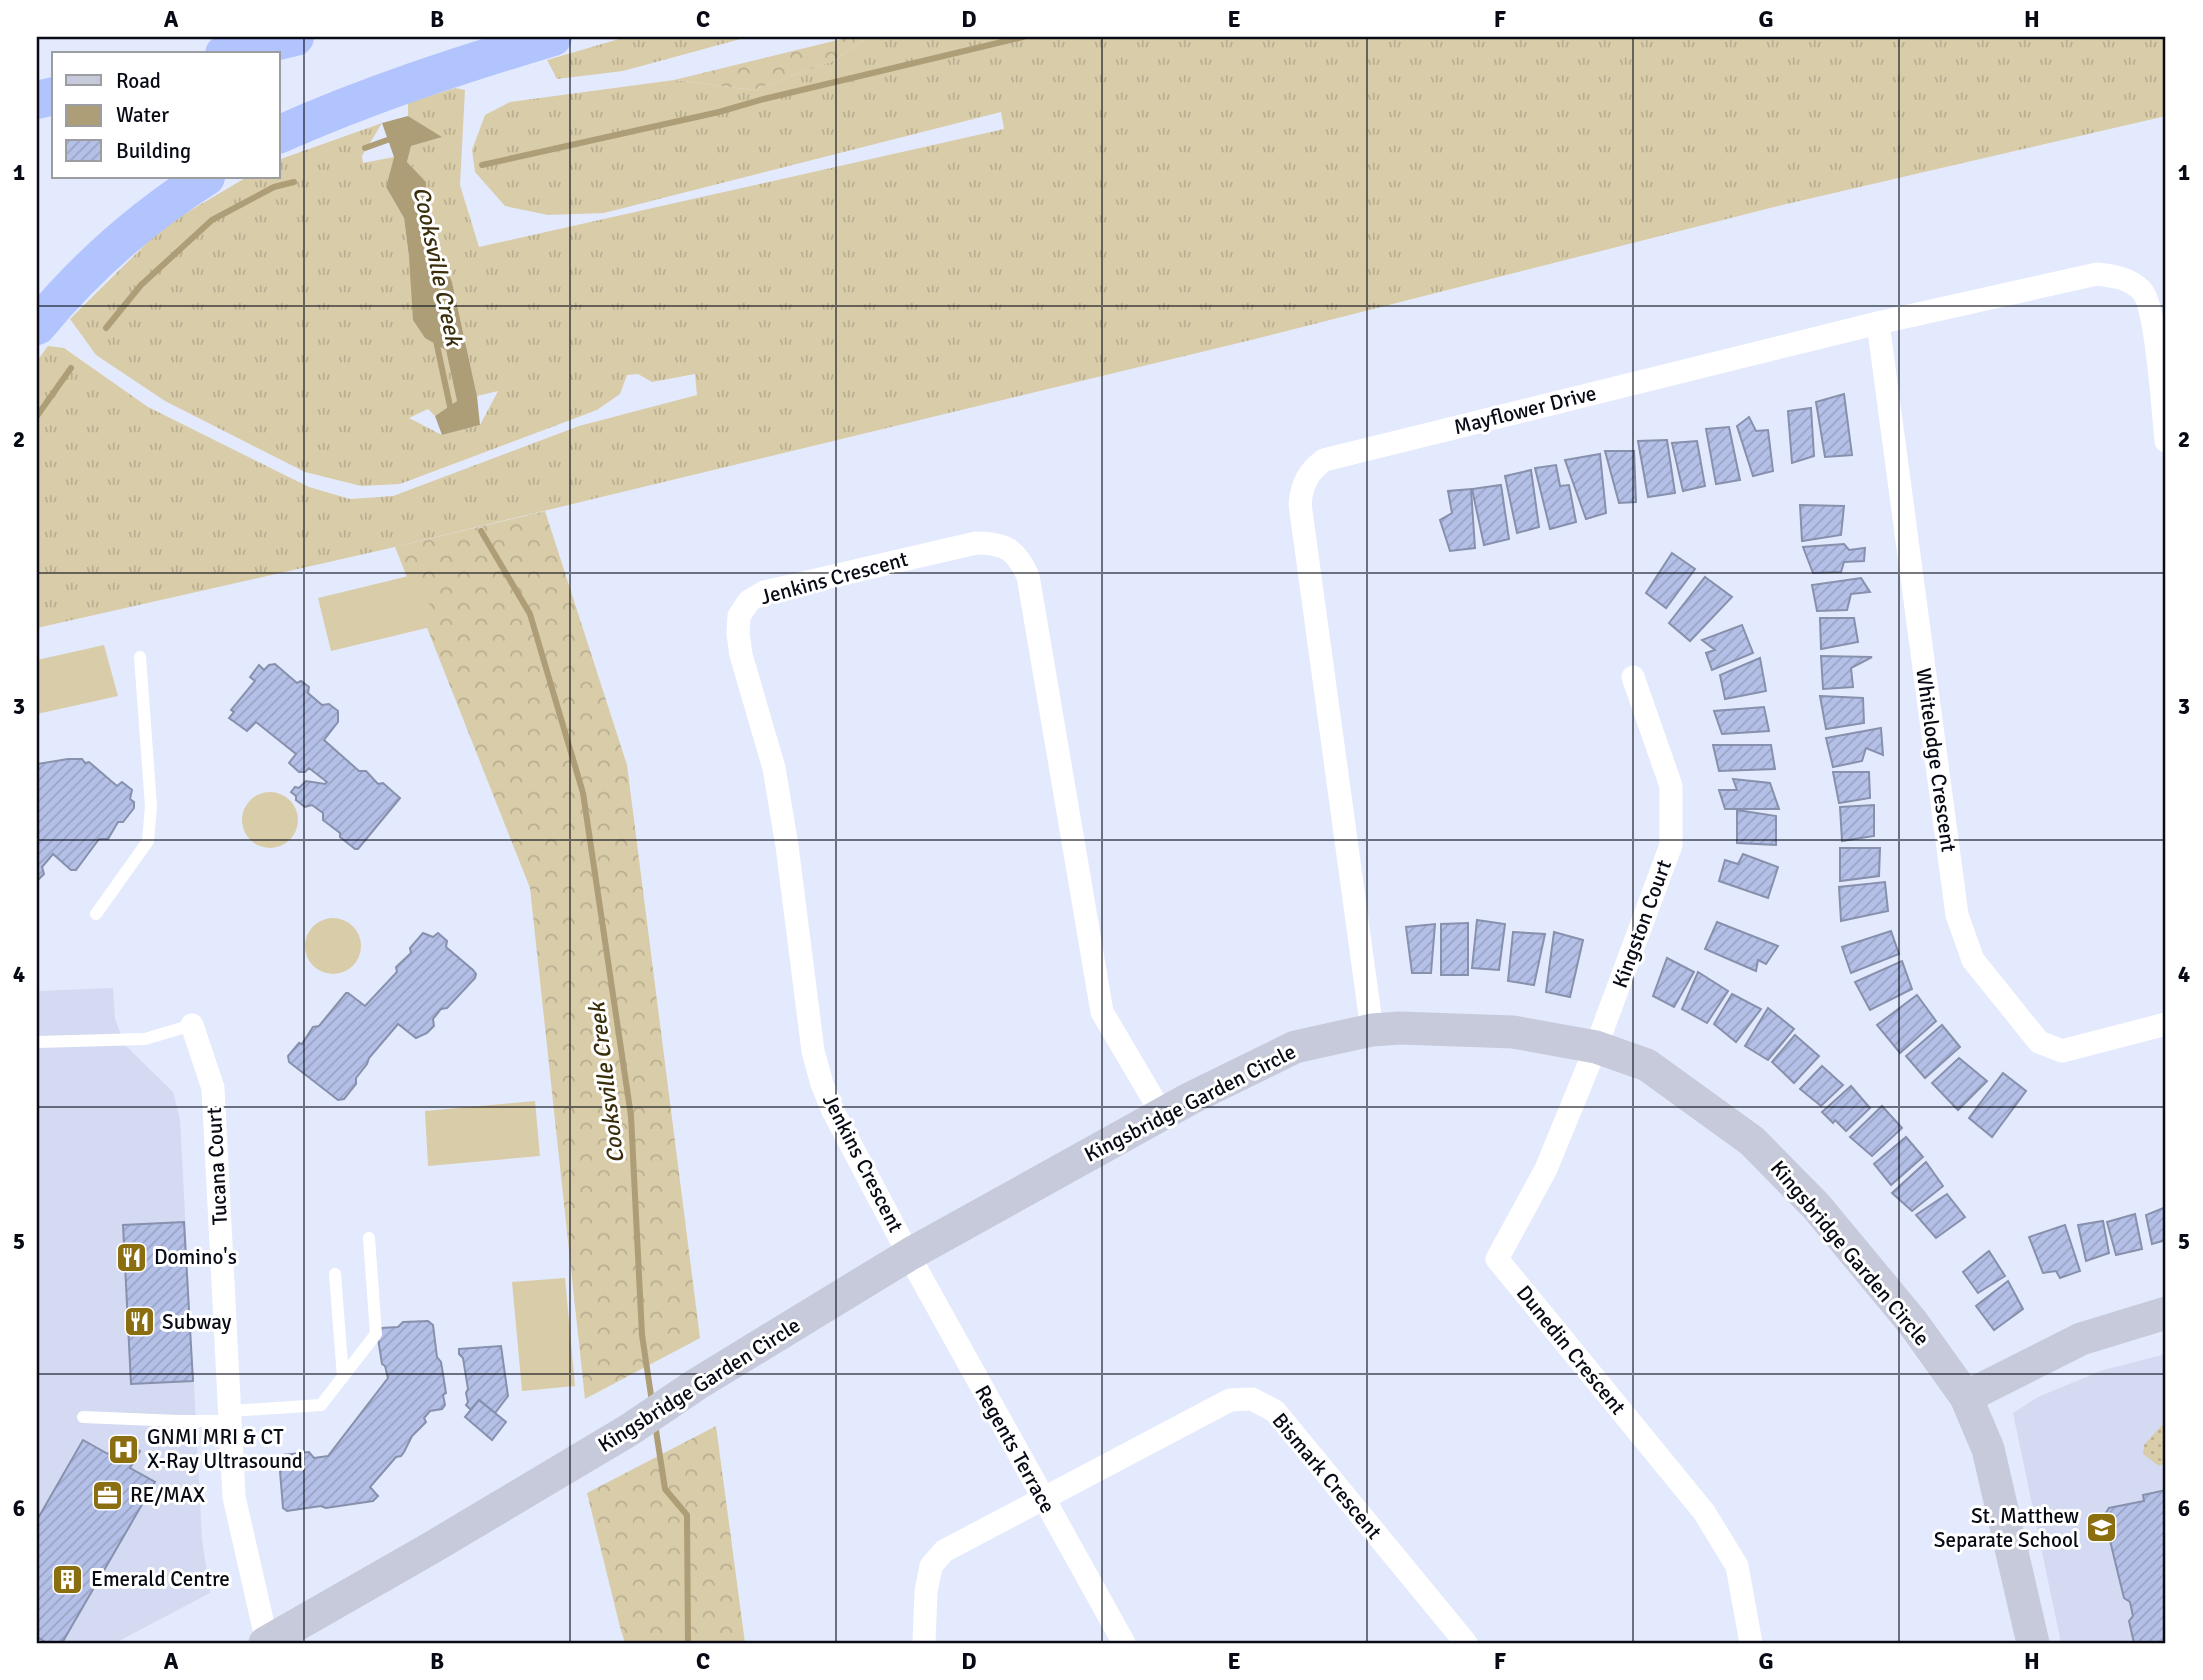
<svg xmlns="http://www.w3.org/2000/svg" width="2203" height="1680" viewBox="0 0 2203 1680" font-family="Signika,sans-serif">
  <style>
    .built { fill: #d4daf1 }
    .grass { fill: url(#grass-tufts) }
    .forest { fill: url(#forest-crowns) }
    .park { fill: url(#park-dots) }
    .garden { fill: #d9cca9 }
    .water { fill: #ad9e77 }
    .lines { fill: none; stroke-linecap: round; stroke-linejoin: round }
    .stream { stroke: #ad9e77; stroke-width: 6 }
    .building { fill: url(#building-hatch); stroke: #8790ac; stroke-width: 2 }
    .lane { stroke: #fff; stroke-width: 12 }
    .street { stroke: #fff; stroke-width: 23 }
    .secondary { stroke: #c6cada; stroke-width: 33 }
    .highway { stroke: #b2c4fd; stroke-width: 38 }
    .grid { fill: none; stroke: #080b15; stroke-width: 2; stroke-opacity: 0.55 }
    .labels { text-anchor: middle; stroke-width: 6; stroke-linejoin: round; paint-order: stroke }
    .street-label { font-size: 21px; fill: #080b15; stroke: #fff }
    .poi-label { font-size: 21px; fill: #080b15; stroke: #fff; text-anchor: start }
    .water-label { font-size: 23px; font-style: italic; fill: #392d0b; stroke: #fff }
    .neatline { fill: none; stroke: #080b15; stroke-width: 2.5 }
    .grid-label { font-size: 23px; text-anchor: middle; font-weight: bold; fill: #080b15 }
  </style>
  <defs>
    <pattern id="grass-tufts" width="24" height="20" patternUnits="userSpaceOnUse" patternTransform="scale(1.75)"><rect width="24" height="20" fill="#d9cca9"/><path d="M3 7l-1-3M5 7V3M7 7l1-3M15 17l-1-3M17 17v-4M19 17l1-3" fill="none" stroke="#b9ae91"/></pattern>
    <pattern id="forest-crowns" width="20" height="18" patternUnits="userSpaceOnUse" patternTransform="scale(1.75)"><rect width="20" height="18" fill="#d9cca9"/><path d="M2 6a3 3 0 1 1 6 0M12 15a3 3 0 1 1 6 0" fill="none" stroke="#b9ae91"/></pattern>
    <pattern id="park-dots" width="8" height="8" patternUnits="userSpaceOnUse" patternTransform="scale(1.75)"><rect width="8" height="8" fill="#d9cca9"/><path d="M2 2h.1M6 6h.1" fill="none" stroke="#b9ae91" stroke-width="1.8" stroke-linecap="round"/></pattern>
    <pattern id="building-hatch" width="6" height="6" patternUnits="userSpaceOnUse" patternTransform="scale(1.75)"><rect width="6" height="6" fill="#b4c0e7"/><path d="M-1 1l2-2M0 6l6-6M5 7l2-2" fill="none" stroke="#99a4c5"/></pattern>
  </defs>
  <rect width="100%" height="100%" fill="#e4eafd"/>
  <!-- built -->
  <g class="built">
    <polygon points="113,988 115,1019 125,1045 173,1092 180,1119 202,1539 210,1593 115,1643 37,1643 37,991"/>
    <polygon points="2166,1354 2166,1643 2061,1643 2013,1413 2038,1397 2103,1370"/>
  </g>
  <!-- grass -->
  <g class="grass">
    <polygon points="626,37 748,37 623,71 557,79 547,60"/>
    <polygon points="868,37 2166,37 2166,116 1778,206 1255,339 560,507 395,547 37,628 37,361 48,346 64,348 148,407 309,487 350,499 393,496 579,426 697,395 695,374 652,382 638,374 627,375 620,394 597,410 400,484 361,486 305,472 165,401 96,355 70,319 164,226 247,177 278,177 278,160 382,123 362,156 363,163 394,157 386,187 404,218 409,257 425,338 446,349 457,401 435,416 428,409 409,418 442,435 480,425 498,391 477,396 452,282 426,216 426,182 407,162 411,146 441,137 408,116 408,103 455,88 465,90 460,185 479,247 1004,129 1001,112 604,213 548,215 505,206 475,172 472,150 485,115 510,102 674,80 753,90 833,61"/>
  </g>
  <!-- forest -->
  <g class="forest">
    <polygon points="850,37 868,37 833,61 753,90 674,80"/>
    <polygon points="545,511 627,765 700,1338 585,1399 530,888 395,547"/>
    <polygon points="716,1426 745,1643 625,1643 620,1627 587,1493"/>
  </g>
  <!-- park -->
  <polygon class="park" points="2166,1421 2166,1463 2159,1466 2143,1454 2144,1445"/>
  <!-- garden -->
  <g class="garden">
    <polygon points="421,573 435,626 331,651 318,598"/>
    <polygon points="104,645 118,696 37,714 37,660"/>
    <circle cx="270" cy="820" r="28"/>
    <circle cx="333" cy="946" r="28"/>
    <polygon points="535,1101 540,1156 428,1166 425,1111"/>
    <polygon points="565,1278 575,1386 522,1391 512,1282"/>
  </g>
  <!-- water -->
  <polygon class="water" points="408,116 442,137 411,146 407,162 426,182 426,216 452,282 477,396 480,425 442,435 435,416 457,401 446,350 425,338 413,320 409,257 404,218 386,187 394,157 382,123"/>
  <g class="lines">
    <!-- stream -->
    <g class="stream">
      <polyline points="365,148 393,138"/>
      <polyline points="482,165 719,112 764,99 1023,37"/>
      <polyline points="106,328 141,285 212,220 274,187 294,182"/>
      <polyline points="435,336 451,411"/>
      <polyline points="37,416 71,368"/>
      <polyline points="481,531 530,614 583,793 631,1116 642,1335 652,1402"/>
      <polyline points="655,1424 665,1489 687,1515 688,1643"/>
    </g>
  </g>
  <!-- building -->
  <g class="building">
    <polygon points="1844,394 1852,455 1825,457 1816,402"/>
    <polygon points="1811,408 1814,456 1792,463 1788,411"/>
    <polygon points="1749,417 1756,431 1768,430 1773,471 1753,476 1737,426"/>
    <polygon points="1729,427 1740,480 1716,484 1706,429"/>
    <polygon points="1667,440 1675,493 1648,497 1638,441"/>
    <polygon points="1697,441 1705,486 1683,491 1672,443"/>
    <polygon points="1605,451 1634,451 1636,502 1619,503"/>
    <polygon points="1600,454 1606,513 1586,519 1565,460"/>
    <polygon points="1556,465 1560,486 1569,485 1576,522 1550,529 1535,468"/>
    <polygon points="1531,470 1539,527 1517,533 1505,476"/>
    <polygon points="1501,485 1509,539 1484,545 1472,489"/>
    <polygon points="1471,489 1475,548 1450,551 1440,520 1452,513 1448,491"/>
    <polygon points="1800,505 1844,506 1841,535 1802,541"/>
    <polygon points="1844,544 1849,550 1865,548 1864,561 1844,562 1841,572 1813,573 1803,547"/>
    <polygon points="1672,553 1695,569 1666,608 1646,593"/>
    <polygon points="1705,577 1732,597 1690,641 1669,623"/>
    <polygon points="1861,578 1870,592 1851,594 1847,610 1817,611 1812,585"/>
    <polygon points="1820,618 1854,618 1858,642 1821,649"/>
    <polygon points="1742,625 1753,653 1712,670 1706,653 1715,650 1702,640"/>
    <polygon points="1821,656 1872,657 1851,668 1853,687 1823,689"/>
    <polygon points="1760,658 1766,691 1725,699 1720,675"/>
    <polygon points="275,664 297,683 301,681 309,687 308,693 322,705 329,704 338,711 338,722 324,740 359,771 366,771 378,784 383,783 400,798 358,849 355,849 340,837 340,833 323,820 323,813 312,805 305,807 296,800 296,796 291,792 295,787 299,788 306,781 325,784 327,782 309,768 305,772 299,772 289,763 296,754 256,722 247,731 229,718 234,712 231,710 255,681 250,677 259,665 264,670 269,665"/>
    <polygon points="1820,696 1863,698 1864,723 1826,729"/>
    <polygon points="1764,707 1769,731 1722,734 1714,711"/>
    <polygon points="1881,728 1883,755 1866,748 1862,761 1833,767 1826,738"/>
    <polygon points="1713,745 1771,745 1775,769 1719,771"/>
    <polygon points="68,759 82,759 85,763 89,762 117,786 122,782 132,790 130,799 134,802 134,808 123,822 118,822 108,839 99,839 76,870 71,870 53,854 42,867 44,874 37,881 37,764"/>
    <polygon points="1833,772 1869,772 1870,798 1839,803"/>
    <polygon points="1733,779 1770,783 1779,809 1725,809 1719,790 1737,790"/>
    <polygon points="1874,805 1874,836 1842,841 1840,807"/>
    <polygon points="1737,810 1776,816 1776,845 1737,843"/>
    <polygon points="1840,848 1880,848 1879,876 1840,881"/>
    <polygon points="1743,854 1778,867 1768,898 1719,881 1725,860 1738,864"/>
    <polygon points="1885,882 1888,911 1841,921 1839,887"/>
    <polygon points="1477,920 1505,924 1499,970 1472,968"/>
    <polygon points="1717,922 1778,946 1766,964 1758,960 1756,971 1705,949"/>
    <polygon points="1468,923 1468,975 1441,975 1441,924"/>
    <polygon points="1435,924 1431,973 1412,973 1406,927"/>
    <polygon points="1891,931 1899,954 1851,973 1842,947"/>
    <polygon points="1513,932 1545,934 1534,985 1508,981"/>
    <polygon points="1554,932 1583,940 1570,997 1546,992"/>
    <polygon points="423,933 433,937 438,933 447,941 446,947 473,970 476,974 475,978 447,1008 441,1009 433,1019 434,1026 427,1033 416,1038 398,1024 369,1058 367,1064 356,1078 356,1084 344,1099 338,1100 289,1062 288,1056 299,1043 302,1044 313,1027 319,1026 346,993 348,993 365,1006 397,972 396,967 411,953 410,948"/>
    <polygon points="1667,958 1694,972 1674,1007 1653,996"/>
    <polygon points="1902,961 1912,989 1870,1010 1855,982"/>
    <polygon points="1698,972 1728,991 1707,1023 1682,1009"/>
    <polygon points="1732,994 1761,1009 1736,1042 1714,1024"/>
    <polygon points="1917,995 1936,1021 1900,1053 1877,1025"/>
    <polygon points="1768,1008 1794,1029 1768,1060 1745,1046"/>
    <polygon points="1942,1025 1960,1047 1925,1078 1906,1056"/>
    <polygon points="1795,1035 1819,1056 1794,1083 1772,1062"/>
    <polygon points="1959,1058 1987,1081 1958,1110 1932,1083"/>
    <polygon points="1822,1066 1843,1085 1821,1106 1800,1089"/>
    <polygon points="2003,1073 2026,1091 1992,1137 1969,1118"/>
    <polygon points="1851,1086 1870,1108 1846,1131 1835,1120 1833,1123 1822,1112"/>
    <polygon points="1882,1106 1902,1128 1872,1156 1850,1137"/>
    <polygon points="1906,1137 1923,1157 1891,1185 1874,1164"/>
    <polygon points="1926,1162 1943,1186 1912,1211 1892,1193"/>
    <polygon points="1947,1194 1965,1217 1936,1238 1916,1215"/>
    <polygon points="2166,1207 2166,1240 2152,1244 2146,1215"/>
    <polygon points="2135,1214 2142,1249 2116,1255 2107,1222"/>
    <polygon points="2103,1221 2109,1253 2086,1261 2078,1225"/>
    <polygon points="184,1222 193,1381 131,1384 123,1225"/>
    <polygon points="2065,1225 2080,1271 2060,1278 2056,1271 2043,1273 2029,1237"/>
    <polygon points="1989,1251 2005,1276 1978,1293 1963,1272"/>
    <polygon points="2008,1281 2023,1309 1994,1330 1976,1306"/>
    <polygon points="428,1321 433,1325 437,1357 441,1362 446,1393 443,1395 445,1405 442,1409 430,1411 424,1418 426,1422 412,1436 404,1452 401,1456 396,1457 370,1487 378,1496 373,1501 326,1508 321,1506 287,1511 283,1508 279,1459 283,1455 309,1452 314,1458 328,1456 388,1378 385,1366 382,1364 377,1332 381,1328 398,1327 403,1322"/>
    <polygon points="501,1346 508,1396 495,1413 479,1400 471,1410 466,1405 468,1402 466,1393 468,1389 463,1358 459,1354 459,1349"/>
    <polygon points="479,1400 506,1422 492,1440 465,1417"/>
    <polygon points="117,1438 140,1451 130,1468 155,1482 62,1643 47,1643 37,1637 37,1520 83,1440 108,1454"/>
    <polygon points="2166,1490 2166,1643 2134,1643 2129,1621 2133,1616 2130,1602 2124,1598 2104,1516 2109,1508 2144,1501 2143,1495"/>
  </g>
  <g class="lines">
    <!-- lane -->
    <g class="lane">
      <polyline points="96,914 148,841 151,806 140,657"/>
      <polyline points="37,1042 145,1039 192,1025"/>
      <polyline points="335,1274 343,1377"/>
      <polyline points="230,1411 321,1405 376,1334 369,1238"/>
      <polyline points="83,1417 179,1421 230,1421"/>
    </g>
    <!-- street -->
    <g class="street">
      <polyline points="1878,323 1957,915 1973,960 2039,1042 2062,1051 2166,1024"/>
      <polyline points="1633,677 1671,786 1671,845 1596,1047 1546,1169 1497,1259 1704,1512 1737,1566 1751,1643"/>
      <polyline points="192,1025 213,1088 234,1497 267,1642"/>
      <path d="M1372 1030 1300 504C1302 484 1308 472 1324 460L1878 323 2097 274C2114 276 2130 278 2142 291 2157 308 2163 413 2166 441"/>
      <polyline points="924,1643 926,1592 931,1566 944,1551 1230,1400 1252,1399 1275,1411 1466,1643"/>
      <path d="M1124 1643 918 1272 833 1111 822 1084 813 1051 787 846 774 768 741 655 738 634 739 616 749 601 764 592 976 543C1006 543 1016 550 1028 576L1102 1012 1162 1114"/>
    </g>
    <!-- secondary -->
    <g class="secondary">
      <polyline points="1966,1397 2081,1339 2166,1313"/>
      <polyline points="265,1643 431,1548 629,1430 697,1384 910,1254 1191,1098 1295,1047 1372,1030 1400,1028 1513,1032 1596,1047 1647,1065 1752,1141 1816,1206 1913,1323 1966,1397 1988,1449 2033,1643"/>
    </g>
    <!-- highway -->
    <g class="highway">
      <polyline points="224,54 295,37"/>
      <polyline points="37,100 54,96"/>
      <path d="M278 135C367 95 460 65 553 37"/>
      <path d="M37 326C86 267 141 218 206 177"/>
    </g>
  </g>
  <!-- grid -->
  <path class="grid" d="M304 37V1643M570 37V1643M836 37V1643M1102 37V1643M1367 37V1643M1633 37V1643M1899 37V1643M37 306H2166M37 573H2166M37 840H2166M37 1107H2166M37 1374H2166"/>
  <!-- icons -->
  <defs>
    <symbol id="restaurant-square" viewBox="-11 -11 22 22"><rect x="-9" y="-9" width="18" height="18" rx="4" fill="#8b6e10" stroke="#fff"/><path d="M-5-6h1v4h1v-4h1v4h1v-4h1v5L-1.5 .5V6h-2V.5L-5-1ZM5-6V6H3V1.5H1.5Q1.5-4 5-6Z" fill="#fff"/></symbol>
    <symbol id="hospital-square" viewBox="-11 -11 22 22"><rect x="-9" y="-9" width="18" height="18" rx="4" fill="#8b6e10" stroke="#fff"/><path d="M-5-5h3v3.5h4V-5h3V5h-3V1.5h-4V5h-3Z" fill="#fff"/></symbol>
    <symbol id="office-square" viewBox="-11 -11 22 22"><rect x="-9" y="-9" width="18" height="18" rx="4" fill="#8b6e10" stroke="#fff"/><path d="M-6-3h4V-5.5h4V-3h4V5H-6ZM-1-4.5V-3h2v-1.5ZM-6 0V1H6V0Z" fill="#fff"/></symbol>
    <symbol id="school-square" viewBox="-11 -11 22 22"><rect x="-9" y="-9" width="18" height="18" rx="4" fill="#8b6e10" stroke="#fff"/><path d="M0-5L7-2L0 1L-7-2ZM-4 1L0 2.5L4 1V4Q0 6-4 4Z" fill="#fff"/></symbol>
    <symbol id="building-square" viewBox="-11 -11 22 22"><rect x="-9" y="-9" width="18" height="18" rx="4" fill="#8b6e10" stroke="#fff"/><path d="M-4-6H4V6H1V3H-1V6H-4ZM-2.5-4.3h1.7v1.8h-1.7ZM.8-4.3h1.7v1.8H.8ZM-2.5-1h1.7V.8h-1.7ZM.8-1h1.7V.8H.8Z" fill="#fff"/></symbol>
  </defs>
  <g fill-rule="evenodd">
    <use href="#restaurant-square" x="114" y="1240" width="35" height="35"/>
    <use href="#restaurant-square" x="122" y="1304" width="35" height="35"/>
    <use href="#hospital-square" x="106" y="1432" width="35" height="35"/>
    <use href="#office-square" x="90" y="1478" width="35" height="35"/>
    <use href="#school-square" x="2084" y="1510" width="35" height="35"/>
    <use href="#building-square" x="50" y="1562" width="35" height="35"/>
  </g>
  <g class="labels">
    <!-- street labels -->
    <g class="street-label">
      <text transform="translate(1525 410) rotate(-14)" y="7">Mayflower Drive</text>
      <text transform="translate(834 578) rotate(-15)" y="7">Jenkins Crescent</text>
      <text transform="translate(1936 760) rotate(82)" y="7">Whitelodge Crescent</text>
      <text transform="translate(1642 924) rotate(-70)" y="7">Kingston Court</text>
      <text transform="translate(1190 1103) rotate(-27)" y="7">Kingsbridge Garden Circle</text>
      <text transform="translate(863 1163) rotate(63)" y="7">Jenkins Crescent</text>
      <text transform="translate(217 1166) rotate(-93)" y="7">Tucana Court</text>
      <text transform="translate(1850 1253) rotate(50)" y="7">Kingsbridge Garden Circle</text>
      <text transform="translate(1571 1350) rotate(51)" y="7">Dunedin Crescent</text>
      <text transform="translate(699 1385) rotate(-32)" y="7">Kingsbridge Garden Circle</text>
      <text transform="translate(1015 1449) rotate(61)" y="7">Regents Terrace</text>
      <text transform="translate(1327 1476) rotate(50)" y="7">Bismark Crescent</text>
    </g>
    <!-- poi labels -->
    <g class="poi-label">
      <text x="154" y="1264">Domino's</text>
      <text x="162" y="1329">Subway</text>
      <text x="147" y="1444">GNMI MRI &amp; CT<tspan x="147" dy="24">X-Ray Ultrasound</tspan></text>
      <text x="130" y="1502">RE/MAX</text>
      <text x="2079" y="1523" text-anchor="end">St. Matthew<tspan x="2079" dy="24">Separate School</tspan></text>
      <text x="91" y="1586">Emerald Centre</text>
    </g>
    <!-- water labels -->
    <g class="water-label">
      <text transform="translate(438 266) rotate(78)" y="8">Cooksville Creek</text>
      <text transform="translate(606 1083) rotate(-97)" y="8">Cooksville Creek</text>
    </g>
  </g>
  <!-- border -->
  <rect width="2203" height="1680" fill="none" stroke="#ffffff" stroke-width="77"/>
  <!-- legend -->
  <rect x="52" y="52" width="228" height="126" fill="#ffffff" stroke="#9c9da1" stroke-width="2"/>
  <rect x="66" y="75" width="35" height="10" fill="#c6cada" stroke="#9c9da1" stroke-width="2"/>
  <text x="116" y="88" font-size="21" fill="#080b15">Road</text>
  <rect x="66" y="105" width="35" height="21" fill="#ad9e77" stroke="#9c9da1" stroke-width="2"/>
  <text x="116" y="122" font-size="21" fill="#080b15">Water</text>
  <rect x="66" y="140" width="35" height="21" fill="url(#building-hatch)" stroke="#9c9da1" stroke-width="2"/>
  <text x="116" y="158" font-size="21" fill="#080b15">Building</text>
  <rect x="38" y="38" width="2126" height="1604" class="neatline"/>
  <g class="grid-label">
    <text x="171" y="27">A</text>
    <text x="437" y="27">B</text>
    <text x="703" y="27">C</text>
    <text x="969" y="27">D</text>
    <text x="1234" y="27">E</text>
    <text x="1500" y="27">F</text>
    <text x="1766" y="27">G</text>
    <text x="2032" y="27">H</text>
    <text x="19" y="180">1</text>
    <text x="2184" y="180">1</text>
    <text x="19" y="447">2</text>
    <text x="2184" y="447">2</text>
    <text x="19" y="714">3</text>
    <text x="2184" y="714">3</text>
    <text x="19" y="982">4</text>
    <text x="2184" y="982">4</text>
    <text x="19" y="1249">5</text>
    <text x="2184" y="1249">5</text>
    <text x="19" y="1516">6</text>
    <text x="2184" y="1516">6</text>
    <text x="171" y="1669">A</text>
    <text x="437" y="1669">B</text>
    <text x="703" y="1669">C</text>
    <text x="969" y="1669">D</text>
    <text x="1234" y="1669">E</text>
    <text x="1500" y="1669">F</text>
    <text x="1766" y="1669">G</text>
    <text x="2032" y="1669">H</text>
  </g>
</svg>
